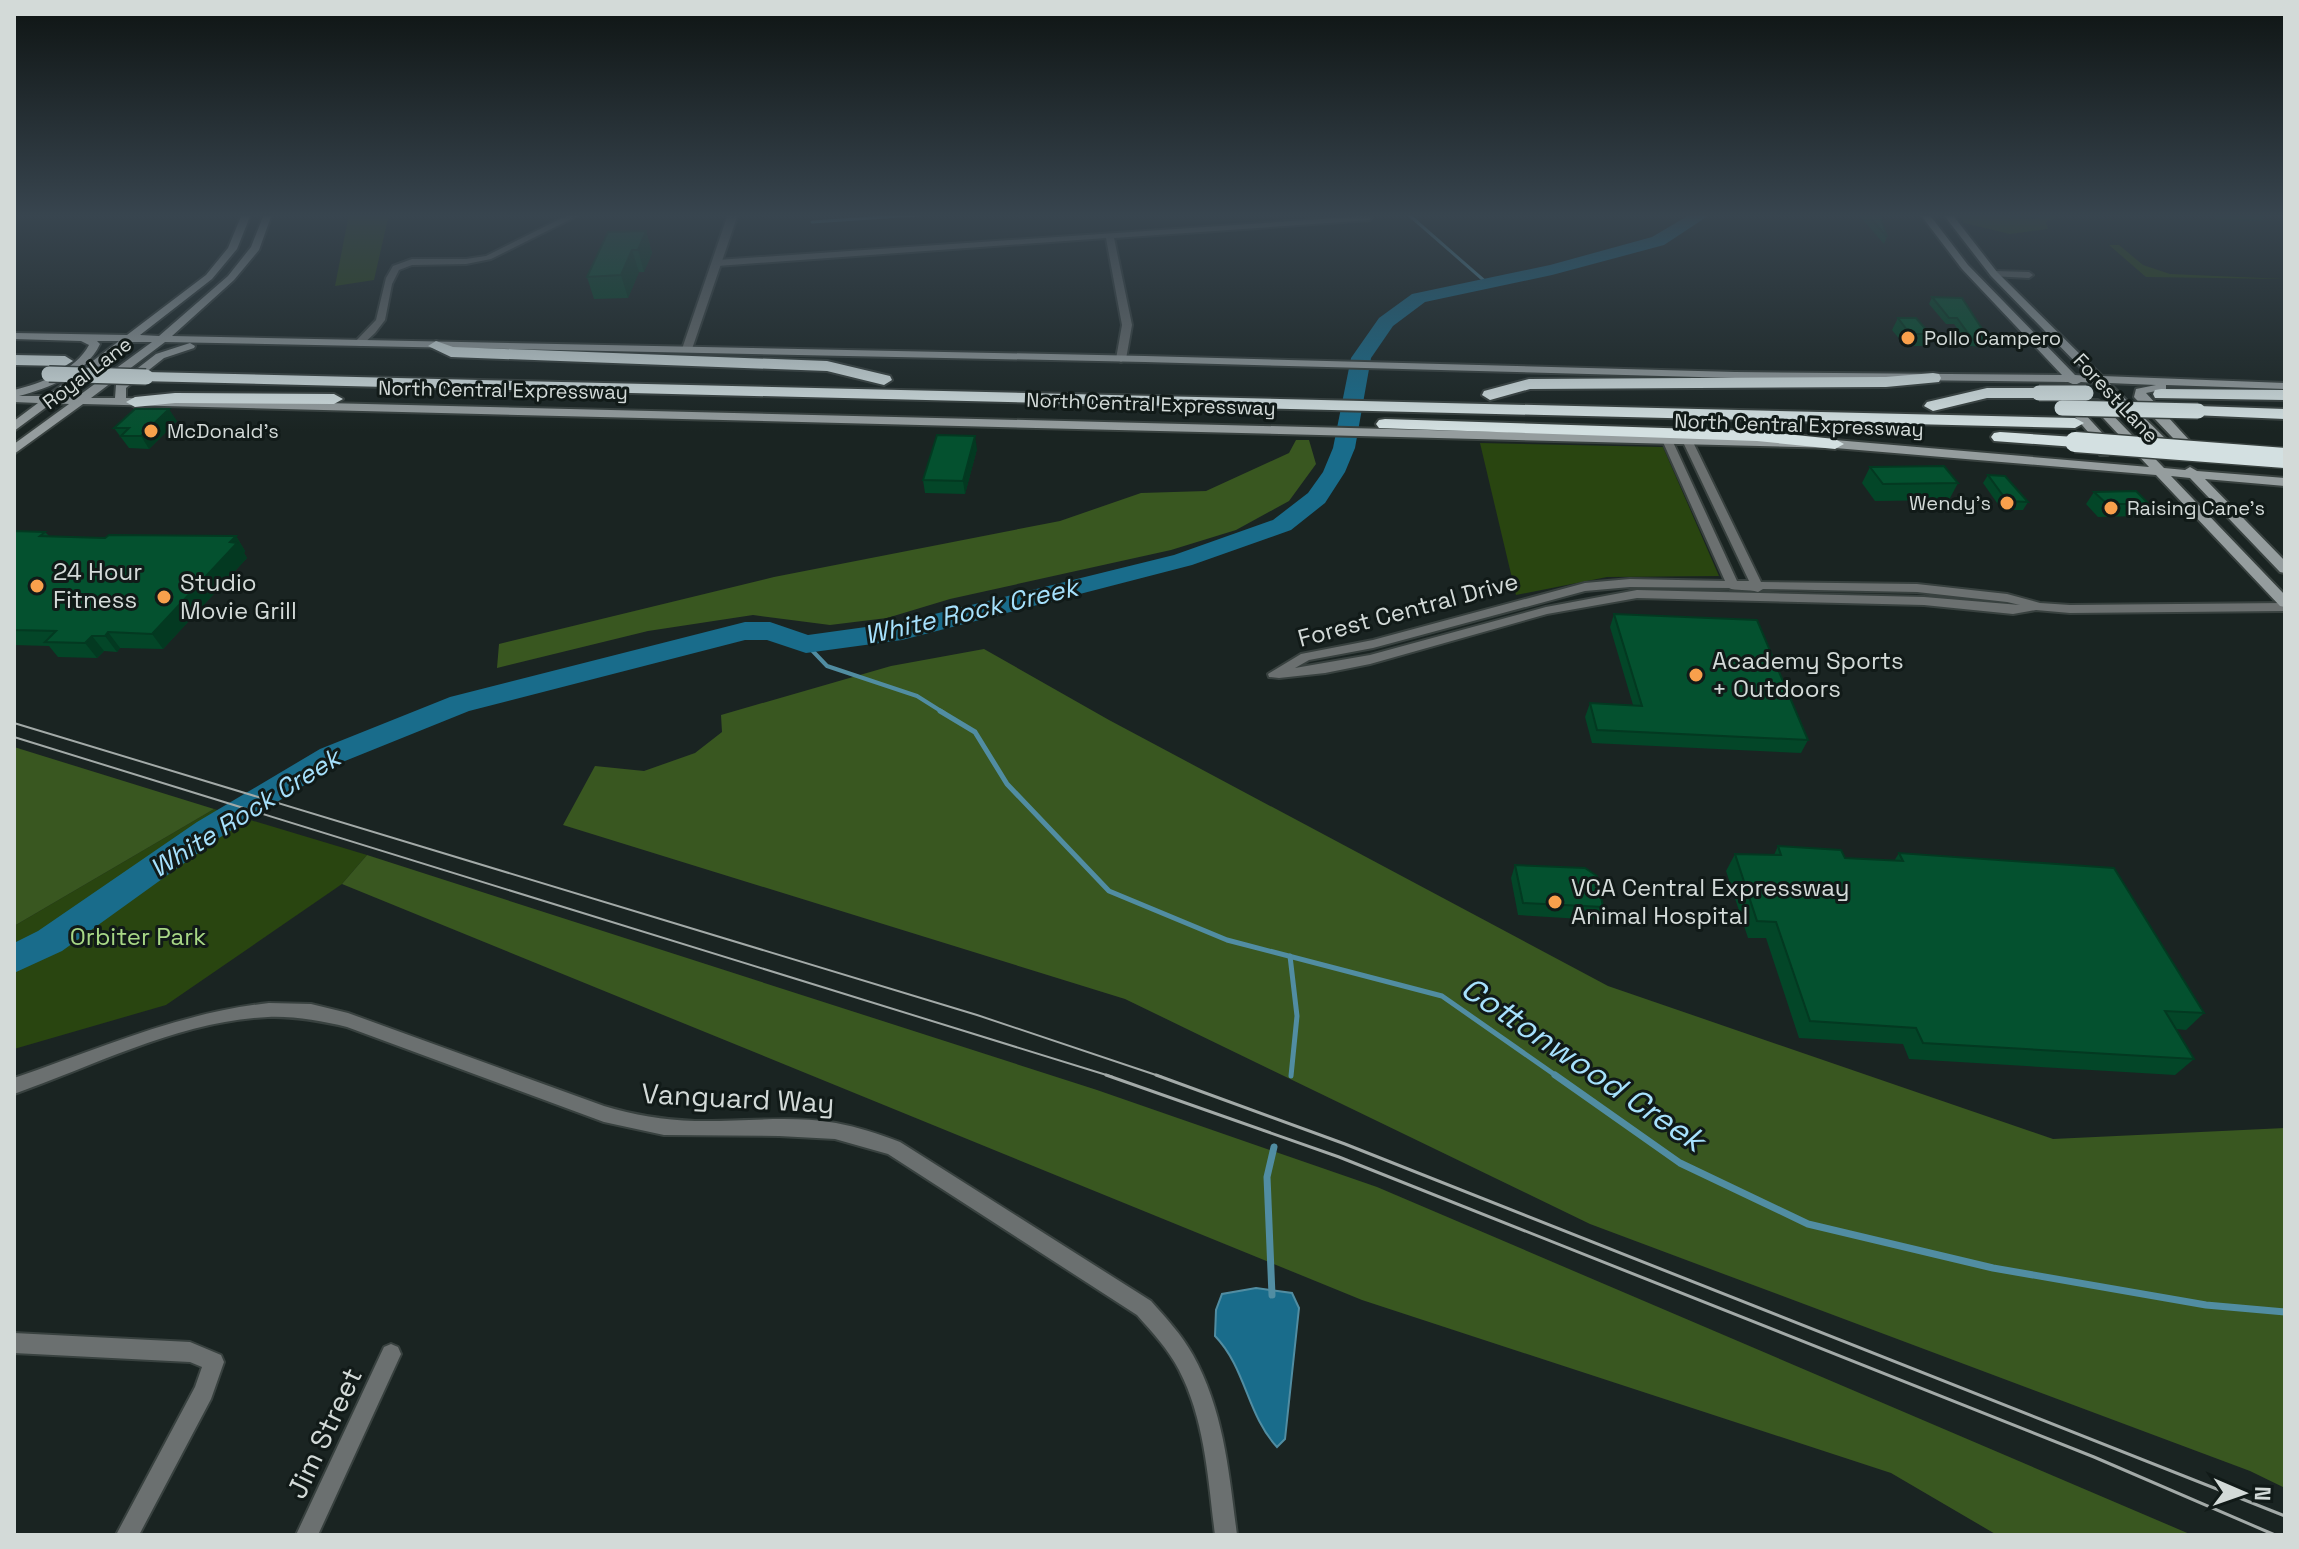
<svg xmlns="http://www.w3.org/2000/svg" width="2299" height="1549" viewBox="0 0 2299 1549" font-family="'Space Grotesk',sans-serif">
  <style>
    .green { fill: #294510 }
    .forest { fill: #395720 }
    .water { fill: #196c8b; stroke: #518da2; stroke-width: 2 }
    .lines { fill: none; stroke-linecap: round; stroke-linejoin: round }
    .stream-far3 { stroke: #518da2; stroke-width: 3 }
    .stream-far2 { stroke: #518da2; stroke-width: 4 }
    .stream-far1 { stroke: #518da2; stroke-width: 5 }
    .stream { stroke: #518da2; stroke-width: 7 }
    .river { fill: #196c8b; fill-rule: evenodd }
    .minor-casing { stroke: #38413f; stroke-width: 4 }
    .tertiary-casing { stroke: #38413f; stroke-width: 4 }
    .secondary-casing { stroke: #38413f; stroke-width: 4 }
    .motorway-casing { stroke: #38413f; stroke-width: 4 }
    .minor { fill: #6b7070; fill-rule: evenodd }
    .tertiary { fill: #6b7070; fill-rule: evenodd }
    .secondary { fill: #959d9e; fill-rule: evenodd }
    .motorway { fill: #d3e0e1; fill-rule: evenodd }
    .tram-far1 { stroke: #a3aaa8; stroke-width: 2 }
    .tram { stroke: #a3aaa8; stroke-width: 3 }
    .motorway-bridge-far1-casing { stroke: #38413f; stroke-width: 18; stroke-linecap: butt }
    .motorway-bridge-casing { stroke: #38413f; stroke-width: 23; stroke-linecap: butt }
    .motorway-bridge-far1 { stroke: #d3e0e1; stroke-width: 15 }
    .motorway-bridge { stroke: #d3e0e1; stroke-width: 20 }
    .wall { fill: #034628 }
    .shaded-wall { fill: #033921 }
    .building { fill: #04512f; stroke: #033921; stroke-width: 2 }
    .poi-dot { fill: #f9a04c; stroke: #111a18; stroke-width: 3 }
    .labels { text-anchor: middle; stroke-width: 6; stroke-linejoin: round; paint-order: stroke }
    .far-poi-label { font-size: 20px; fill: #d3dad8; stroke: #111a18; text-anchor: start }
    .far-street-label { font-size: 20px; fill: #d3dad8; stroke: #111a18 }
    .poi-label { font-size: 24px; fill: #d3dad8; stroke: #111a18; text-anchor: start }
    .street-label { font-size: 24px; fill: #d3dad8; stroke: #111a18 }
    .park-label { font-size: 24px; fill: #a8d886; stroke: #111a18 }
    .water-label { font-size: 26px; font-style: italic; fill: #a6e1fd; stroke: #111a18 }
    .near-street-label { font-size: 28px; fill: #d3dad8; stroke: #111a18 }
    .near-water-label { font-size: 32px; font-style: italic; fill: #a6e1fd; stroke: #111a18 }
  </style>
  <rect width="100%" height="100%" fill="#1a2422"/>
  <!-- green -->
  <g class="green">
    <polygon points="349,214 389,214 374,280 335,286"/>
    <polygon points="1957,214 2005,214 2010,218 2047,219 2047,214 2058,217 2046,222 2048,229 2010,234 1964,223"/>
    <polygon points="2109,245 2119,245 2143,265 2170,274 2285,279 2146,277"/>
    <polygon points="1480,443 1663,447 1719,576 1607,577 1516,595"/>
    <polygon points="214,809 367,855 342,884 166,1005 14,1049 14,926"/>
  </g>
  <!-- forest -->
  <g class="forest">
    <polygon points="1296,440 1309,440 1316,464 1289,501 1236,530 1171,550 950,599 887,618 830,625 753,615 648,631 497,668 499,644 774,577 1060,521 1141,493 1206,491 1289,453"/>
    <polygon points="984,649 1109,720 1608,986 2053,1139 2285,1128 2285,1488 2250,1471 1590,1224 1125,999 563,825 595,766 644,771 695,753 722,732 721,715 891,666"/>
    <polygon points="14,747 214,809 14,926"/>
    <polygon points="367,855 1097,1090 1377,1187 2192,1535 1997,1535 1891,1473 1362,1300 342,884"/>
  </g>
  <!-- water -->
  <path class="water" d="M1256 1288 1292 1293 1299 1308 1285 1439 1277 1447C1247 1415 1246 1368 1215 1336L1216 1310 1222 1294Z"/>
  <g class="lines">
    <!-- stream-far3 -->
    <g class="stream-far3">
      <polyline points="1408,214 1488,284"/>
      <polyline points="812,222 931,214"/>
    </g>
    <!-- stream-far2 -->
    <polyline class="stream-far2" points="806,644 827,666 917,696 944,713"/>
    <!-- stream-far1 -->
    <g class="stream-far1">
      <polyline points="940,711 975,732 1007,784 1109,891 1227,940 1442,996 1558,1077"/>
      <polyline points="1290,956 1297,1016 1291,1076"/>
    </g>
    <!-- stream -->
    <g class="stream">
      <polyline points="1555,1075 1680,1163 1808,1224 1993,1268 2206,1305 2285,1312"/>
      <polyline points="1272,1295 1267,1177 1274,1147"/>
    </g>
    <!-- river -->
    <polygon class="river" points="1691,214 1711,214 1664,245 1552,275 1425,302 1393,326 1371,358 1355,448 1345,472 1325,503 1291,530 1192,565 902,640 806,653 767,640 745,640 469,711 340,763 219,838 62,951 14,973 14,943 38,931 197,822 320,749 450,697 745,622 770,622 808,635 902,622 1174,555 1273,520 1308,493 1323,472 1333,448 1351,358 1379,318 1412,294 1550,265 1652,237"/>
    <defs>
      <g id="minor">
        <polygon points="570,214 581,214 491,259 466,264 412,265 399,270 392,284 385,320 375,333 361,346 353,344 376,320 386,278 393,266 412,259 466,259 486,256"/>
        <polygon points="1367,216 1371,218 1370,220 1114,238 1132,325 1126,359 1121,362 1116,359 1122,325 1106,238 717,266 713,263 717,260"/>
        <polygon points="1994,271 2029,272 2033,275 2029,278 1991,276 1991,272"/>
        <path d="M1668 439 1673 442 1737 581H1749L1683 442 1684 440H1692L1693 442 1761 582 1917 584 2007 594 2040 603 2070 605 2285 603V611L2070 613 2036 610 2013 614 1924 605 1637 598 1547 614 1370 664 1325 673 1279 678 1269 677 1268 674 1301 654 1373 640 1585 583 1630 579 1725 581 1663 442ZM1630 587 1729 588C1734 591 1749 589 1758 592L1763 589 1917 592 2007 602 2020 605 1924 597 1637 590 1546 607 1370 655 1295 668 1309 660 1373 648 1585 591Z"/>
        <path d="M269 1003 311 1004 348 1013 604 1106C634 1115 663 1120 695 1121 742 1122 789 1115 836 1123 858 1127 879 1134 900 1142L1151 1301C1166 1318 1182 1335 1193 1355 1224 1411 1229 1473 1237 1535H1215C1208 1479 1205 1420 1179 1370 1168 1349 1152 1332 1137 1315L888 1154 835 1139 779 1136 664 1135 604 1122 347 1027C321 1021 295 1016 268 1017 180 1021 96 1065 14 1094V1078C99 1049 178 1013 269 1003Z"/>
        <polygon points="14,1333 190,1342 221,1355 224,1362 211,1399 139,1535 116,1535 195,1387 202,1367 190,1362 14,1353"/>
        <polygon points="391,1344 398,1347 401,1354 318,1535 296,1535 384,1347"/>
      </g>
      <polygon id="tertiary" points="728,214 738,214 692,349 683,351 682,349"/>
      <g id="secondary">
        <path d="M242 214H251L237 249 212 279 140 335 159 336 228 276 251 247 264 214H272L259 250 234 280 172 336 1145 356 1735 372 2062 375 1962 269 1920 214H1929L1968 265 2075 375 2089 376 1991 276 1943 214H1952L1997 272 2102 376 2285 383V389L2166 385V389L2146 393 2200 452 2202 455 2196 459 2192 458 2134 397 2136 389 2156 385 2109 383 2175 448V454H2167L2096 383 2081 382 2075 385 2068 382 1735 378 1145 362 165 342 91 398H115L116 385 156 354 190 343 195 346 194 348 164 358 126 388V398L1835 440 2149 467 2090 404V400H2098L2164 468 2185 470 2190 467 2197 471 2285 478V486L2205 479 2285 561V573L2280 572 2190 478 2171 476 2285 595V607L2280 606 2156 475 1835 448 83 404 14 454V444L69 404 52 403 14 431V421L38 403 14 402V390C40 384 76 370 89 345L81 341 14 339V333L127 335 206 275 228 248ZM97 341H119L47 396H19C49 388 86 374 100 344ZM132 342H152L77 397H60Z"/>
        <polygon points="2063,399 2071,399 2105,436 2110,452 2108,455 2100,455 2095,440 2063,403"/>
      </g>
      <g id="motorway">
        <polygon points="436,341 453,347 827,361 890,376 892,380 884,385 827,371 451,357 428,346"/>
        <polygon points="14,355 65,356 73,361 65,366 14,365"/>
        <polygon points="146,372 2075,418 2084,423 2075,428 140,381 138,377 140,373"/>
        <polygon points="1933,373 1939,374 1941,378 1939,382 1886,387 1530,389 1490,400 1482,395 1484,391 1529,379 1886,377"/>
        <polygon points="1987,388 2039,388 2047,393 2039,398 1987,398 1933,411 1924,406 1927,402"/>
        <polygon points="2161,389 2285,390 2285,400 2155,398 2153,394 2155,390"/>
        <polygon points="175,393 334,394 343,399 334,404 175,403 135,407 126,402 135,397"/>
        <polygon points="2198,406 2285,409 2285,419 2192,415 2189,411 2192,407"/>
        <polygon points="1385,419 1757,431 1835,439 1844,444 1835,449 1757,441 1379,428 1376,424 1379,420"/>
        <polygon points="2000,432 2075,437 2084,442 2075,447 1994,441 1991,437 1994,433"/>
      </g>
    </defs>
    <!-- minor casing -->
    <use href="#minor" class="minor-casing"/>
    <!-- tertiary casing -->
    <use href="#tertiary" class="tertiary-casing"/>
    <!-- secondary casing -->
    <use href="#secondary" class="secondary-casing"/>
    <!-- motorway casing -->
    <use href="#motorway" class="motorway-casing"/>
    <!-- minor -->
    <use href="#minor" class="minor"/>
    <!-- tertiary -->
    <use href="#tertiary" class="tertiary"/>
    <!-- secondary -->
    <use href="#secondary" class="secondary"/>
    <!-- motorway -->
    <use href="#motorway" class="motorway"/>
    <!-- tram-far1 -->
    <g class="tram-far1">
      <polyline points="14,723 977,1015 1162,1077"/>
      <polyline points="14,737 1113,1077"/>
    </g>
    <!-- tram -->
    <g class="tram">
      <polyline points="1106,1075 1339,1157 2094,1457 2275,1535"/>
      <polyline points="1156,1075 1345,1144 2285,1516"/>
    </g>
    <defs>
      <g id="motorway-bridge-far1">
        <polyline points="49,374 146,377"/>
        <polyline points="2039,393 2086,393"/>
        <polyline points="2062,408 2198,411"/>
      </g>
      <polyline id="motorway-bridge" points="2075,442 2285,458"/>
    </defs>
    <!-- motorway-bridge-far1 casing -->
    <use href="#motorway-bridge-far1" class="motorway-bridge-far1-casing"/>
    <!-- motorway-bridge casing -->
    <use href="#motorway-bridge" class="motorway-bridge-casing"/>
    <!-- motorway-bridge-far1 -->
    <use href="#motorway-bridge-far1" class="motorway-bridge-far1"/>
    <!-- motorway-bridge -->
    <use href="#motorway-bridge" class="motorway-bridge"/>
  </g>
  <!-- wall -->
  <g class="wall">
    <polygon points="1858,214 1880,214 1887,237 1884,244"/>
    <polygon points="2005,214 2051,214 2049,219 2010,218"/>
    <polygon points="2210,214 2265,214 2261,221 2218,220"/>
    <polygon points="646,231 652,253 644,272 639,272 628,298 594,299 587,277"/>
    <polygon points="1932,297 1990,341 1987,347 1970,346 1954,324 1946,324 1929,304"/>
    <polygon points="1898,318 1930,334 1924,346 1905,346 1892,330"/>
    <polygon points="177,421 149,449 129,448 114,428"/>
    <polygon points="977,449 965,494 925,493 923,480"/>
    <polygon points="1870,467 1958,483 1949,500 1875,501 1862,483"/>
    <polygon points="1988,475 2028,502 2023,510 2002,510 1983,483"/>
    <polygon points="2094,492 2149,504 2140,516 2098,517 2086,504"/>
    <polygon points="14,531 45,532 49,536 105,538 236,536 245,551 244,553 247,558 163,649 120,648 117,652 104,651 97,658 58,657 49,646 14,645"/>
    <polygon points="1614,614 1808,740 1801,753 1592,743 1585,717 1590,703 1633,705 1610,627"/>
    <polygon points="1778,846 1845,858 1894,861 1899,853 2204,1013 2186,1030 2176,1029 2194,1059 2175,1075 1909,1059 1903,1044 1799,1038 1766,938 1748,938 1726,871 1735,854 1774,855"/>
    <polygon points="1515,865 1603,907 1598,920 1518,915 1511,878"/>
  </g>
  <!-- shaded-wall -->
  <g class="shaded-wall">
    <polygon points="646,231 652,253 644,272 638,250"/>
    <polygon points="632,250 639,272 628,298 621,275"/>
    <polygon points="169,409 177,421 149,449 141,436"/>
    <polygon points="975,436 977,449 965,494 963,481"/>
    <polygon points="236,536 245,551 244,553 247,558 163,649 152,634"/>
    <polygon points="108,632 120,648 117,652 105,636"/>
    <polygon points="92,636 104,651 97,658 85,643"/>
  </g>
  <!-- building -->
  <g class="building">
    <polygon points="1867,214 1880,214 1887,237"/>
    <polygon points="646,231 638,250 632,250 621,275 587,277 608,232"/>
    <polygon points="1932,297 1962,298 1990,341 1973,340 1957,318 1949,318"/>
    <polygon points="1898,318 1916,318 1930,334 1910,334"/>
    <polygon points="135,409 169,409 141,436 121,436 129,428 114,428"/>
    <polygon points="937,435 975,436 963,481 923,480"/>
    <polygon points="1944,466 1958,483 1883,484 1870,467"/>
    <polygon points="1988,475 2005,476 2028,502 2007,501"/>
    <polygon points="2136,491 2149,504 2107,504 2094,492"/>
    <polygon points="14,531 45,532 40,536 105,538 109,535 236,536 230,542 237,543 152,634 108,632 105,636 92,636 85,643 45,642 56,631 14,630"/>
    <polygon points="1614,614 1757,620 1808,740 1597,730 1590,703 1642,706"/>
    <polygon points="1778,846 1841,850 1845,858 1903,861 1899,853 2114,868 2204,1013 2165,1011 2194,1059 1923,1043 1916,1028 1810,1021 1776,922 1757,921 1735,854 1781,855"/>
    <polygon points="1515,865 1585,868 1597,876 1603,907 1523,903"/>
  </g>
  <!-- sky -->
  <linearGradient id="sky" x2="0" y2="1"><stop stop-color="#0e1413"/><stop offset="0.5" stop-color="#38454f"/><stop offset="1" stop-color="#38454f" stop-opacity="0"/></linearGradient>
  <rect width="2299" height="431" fill="url(#sky)"/>
  <!-- markers -->
  <g class="poi-dot">
    <circle cx="1908" cy="338" r="8"/>
    <circle cx="151" cy="431" r="8"/>
    <circle cx="2007" cy="503" r="8"/>
    <circle cx="2111" cy="508" r="8"/>
    <circle cx="37" cy="586" r="8"/>
    <circle cx="164" cy="597" r="8"/>
    <circle cx="1696" cy="675" r="8"/>
    <circle cx="1555" cy="902" r="8"/>
  </g>
  <g class="labels">
    <!-- far-poi labels -->
    <g class="far-poi-label">
      <text x="1924" y="345">Pollo Campero</text>
      <text x="167" y="438">McDonald's</text>
      <text x="1991" y="510" text-anchor="end">Wendy's</text>
      <text x="2127" y="515">Raising Cane's</text>
    </g>
    <!-- far-street labels -->
    <g class="far-street-label">
      <text transform="translate(87 373) rotate(-37)" y="7">Royal Lane</text>
      <text transform="translate(503 390) rotate(1)" y="7">North Central Expressway</text>
      <text transform="translate(2116 398) rotate(47)" y="7">Forest Lane</text>
      <text transform="translate(1151 404) rotate(2)" y="7">North Central Expressway</text>
      <text transform="translate(1799 425) rotate(2)" y="7">North Central Expressway</text>
    </g>
    <!-- poi labels -->
    <g class="poi-label">
      <text x="53" y="580">24 Hour<tspan x="53" dy="28">Fitness</tspan></text>
      <text x="180" y="591">Studio<tspan x="180" dy="28">Movie Grill</tspan></text>
      <text x="1712" y="669">Academy Sports<tspan x="1712" dy="28">+ Outdoors</tspan></text>
      <text x="1571" y="896">VCA Central Expressway<tspan x="1571" dy="28">Animal Hospital</tspan></text>
    </g>
    <!-- street labels -->
    <g class="street-label">
      <text transform="translate(1408 610) rotate(-15)" y="8">Forest Central Drive</text>
    </g>
    <!-- park labels -->
    <g class="park-label">
      <text x="138" y="945">Orbiter Park</text>
    </g>
    <!-- water labels -->
    <g class="water-label">
      <text transform="translate(971 611) rotate(-13)" y="9">White Rock Creek</text>
      <text transform="translate(245 813) rotate(-32)" y="9">White Rock Creek</text>
    </g>
    <!-- near-street labels -->
    <g class="near-street-label">
      <text transform="translate(738 1098) rotate(3)" y="10">Vanguard Way</text>
      <text transform="translate(324 1433) rotate(-65)" y="10">Jim Street</text>
    </g>
    <!-- near-water labels -->
    <g class="near-water-label">
      <text transform="translate(1583 1064) rotate(34)" y="11">Cottonwood Creek</text>
    </g>
  </g>
  <!-- border -->
  <rect width="2299" height="1549" fill="none" stroke="#d3dad8" stroke-width="32"/>
  <!-- north arrow -->
  <g transform="translate(2243 1493) rotate(92)" stroke="#111a18" stroke-width="6" paint-order="stroke">
  <path d="M0-6L14 30L0 20L-14 30Z" fill="#d3dad8"/>
  <text y="-12" font-size="22" font-weight="bold" text-anchor="middle" fill="#d3dad8">N</text>
  </g>
</svg>
